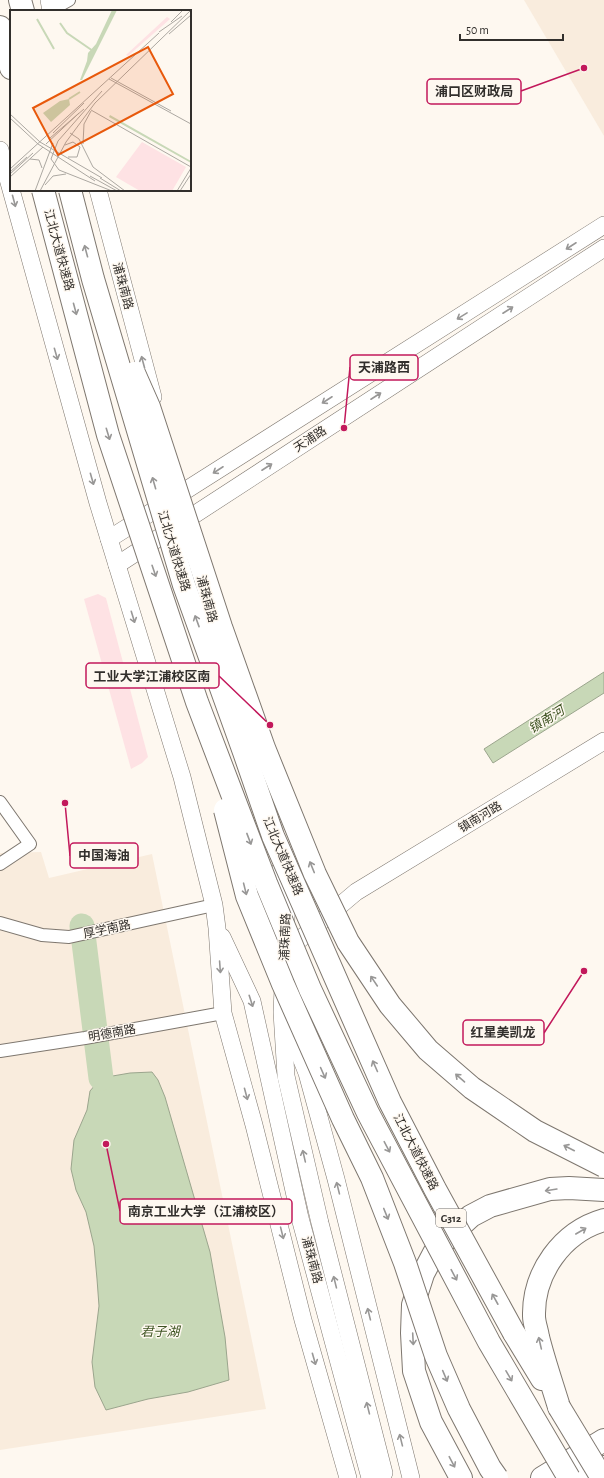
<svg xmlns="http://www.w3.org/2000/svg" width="604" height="1478" viewBox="0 0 604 1478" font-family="'Alegreya Sans','Noto Sans SC',sans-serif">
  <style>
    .built { fill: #f9ecdd }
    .green { fill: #fee2e4 }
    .water { fill: #c8d8b7; stroke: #9ba58d }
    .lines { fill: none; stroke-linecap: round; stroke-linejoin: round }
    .river { stroke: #c8d8b7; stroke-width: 25 }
    .street-casing { stroke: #7e776f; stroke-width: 14 }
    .secondary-casing { stroke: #7e776f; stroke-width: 18 }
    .highway-casing { stroke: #7e776f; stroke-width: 24 }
    .street { stroke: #fff; stroke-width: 12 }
    .secondary { stroke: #fff; stroke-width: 17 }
    .highway { stroke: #fff; stroke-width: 22 }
    .highway-bridge-casing { stroke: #7e776f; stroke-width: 24; stroke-linecap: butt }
    .highway-bridge { stroke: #fff; stroke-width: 22 }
    .oneway { stroke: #989796 }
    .labels { text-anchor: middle; stroke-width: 3; stroke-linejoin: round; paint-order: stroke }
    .shield { fill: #fef8f0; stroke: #6f6b67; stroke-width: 1 }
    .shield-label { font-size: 11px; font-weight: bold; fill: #322f2c }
    .street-label { font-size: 12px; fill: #322f2c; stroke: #fef8f0 }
    .water-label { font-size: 13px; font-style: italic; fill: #3f5423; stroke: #fef8f0 }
    .inset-river { fill: none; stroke: #c8d8b7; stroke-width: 2 }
    .inset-road { fill: none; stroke: #aca8a2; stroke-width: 1 }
    .view { fill: #e8590c; fill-opacity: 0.15; stroke: #e8590c; stroke-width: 2 }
    .inset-edge { fill: none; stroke: #322f2c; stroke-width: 2 }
    .leader { fill: none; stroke: #c2185b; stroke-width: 1.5 }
    .callout-dot { fill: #c2185b; stroke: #fef8f0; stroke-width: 1.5 }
    .callout { fill: #fef8f0; stroke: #c2185b; stroke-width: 1.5 }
    .callout-label { font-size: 13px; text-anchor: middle; font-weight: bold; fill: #322f2c }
  </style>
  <rect width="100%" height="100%" fill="#fef8f0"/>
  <!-- built -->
  <g class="built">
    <polygon points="524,0 604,0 604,136"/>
    <polygon points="41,852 49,878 152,854 266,1409 0,1450 0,853"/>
  </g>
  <!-- green -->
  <polygon class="green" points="98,594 106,598 148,757 142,763 131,769 84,599"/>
  <!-- water -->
  <g class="water">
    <polygon points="604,672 604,693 493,763 484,749"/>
    <polygon points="152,1072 158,1080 165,1097 210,1252 225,1337 229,1380 188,1392 148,1399 106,1410 95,1387 92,1362 99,1306 97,1279 94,1246 86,1212 76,1190 71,1169 74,1140 87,1110 90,1091 101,1078 130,1073"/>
  </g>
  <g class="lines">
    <!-- river -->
    <polyline class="river" points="82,926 101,1078"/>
    <defs>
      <g id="street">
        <polyline points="51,10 69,0"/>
        <polyline points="0,802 30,844 0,864"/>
        <polyline points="0,923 42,935 69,937 214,905"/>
        <polyline points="0,1051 85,1038 223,1013"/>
      </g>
      <g id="secondary">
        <polyline points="49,0 51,11"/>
        <polyline points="0,150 98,503 182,777 214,905 217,928 223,1013 254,1125 303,1320 348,1478"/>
        <polyline points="98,190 153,397"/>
        <polyline points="109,539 604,225"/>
        <polyline points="117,565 604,248"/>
        <polyline points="280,870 287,897 282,1012 286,1076 320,1223 384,1473"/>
        <polyline points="222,937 252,1001 300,1218 370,1478"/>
        <polyline points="285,952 356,892 604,741"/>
        <polyline points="288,1025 307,1073 336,1179 411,1478"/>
      </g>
      <g id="highway">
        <polyline points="20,0 23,11"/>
        <polyline points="0,27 11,68"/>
        <polyline points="514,1333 542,1379"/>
        <path d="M559 1407C552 1384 544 1361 538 1337 537 1330 534 1323 534 1316 533 1273 562 1232 604 1220"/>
        <polyline points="461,1478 431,1422 414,1371 412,1333 413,1305 423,1274 434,1253 450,1235 471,1216 490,1206 550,1189 569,1188 604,1190"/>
        <polyline points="542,1478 604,1440"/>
        <polyline points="583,1478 604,1467"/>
      </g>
    </defs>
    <!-- street casing -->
    <use href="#street" class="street-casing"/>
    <!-- secondary casing -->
    <use href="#secondary" class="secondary-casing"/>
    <!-- highway casing -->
    <use href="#highway" class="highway-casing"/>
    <!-- street -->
    <use href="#street" class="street"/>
    <!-- secondary -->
    <use href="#secondary" class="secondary"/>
    <!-- highway -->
    <use href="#highway" class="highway"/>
    <defs>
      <g id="highway-bridge">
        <polyline points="43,190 108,435 197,702 266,883 310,989 368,1113 489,1342 569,1478"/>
        <polyline points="70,190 93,279 184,585 244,752 273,836 390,1102 435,1189 514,1333"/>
        <polyline points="134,373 149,407 221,627 264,748 315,874 348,942 390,1005 428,1050 472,1088 535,1131 604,1166"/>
        <polyline points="225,810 247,896 283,984 343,1119 372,1178 405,1263 436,1356 459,1409 490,1468 497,1478"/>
        <polyline points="559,1407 602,1478"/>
      </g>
    </defs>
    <!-- highway-bridge casing -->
    <use href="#highway-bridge" class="highway-bridge-casing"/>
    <!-- highway-bridge -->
    <use href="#highway-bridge" class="highway-bridge"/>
  </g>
  <!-- one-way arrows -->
  <defs><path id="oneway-shaft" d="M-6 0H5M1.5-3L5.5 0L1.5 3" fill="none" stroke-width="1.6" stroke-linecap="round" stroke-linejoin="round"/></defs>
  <g class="oneway">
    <use href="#oneway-shaft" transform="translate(14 201) rotate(75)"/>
    <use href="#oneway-shaft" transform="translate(571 246) rotate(147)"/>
    <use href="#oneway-shaft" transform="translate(86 251) rotate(-105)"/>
    <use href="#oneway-shaft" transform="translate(75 309) rotate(75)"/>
    <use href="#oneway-shaft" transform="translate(508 310) rotate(-33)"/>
    <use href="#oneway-shaft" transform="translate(462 316) rotate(148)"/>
    <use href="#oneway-shaft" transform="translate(56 354) rotate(74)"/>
    <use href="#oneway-shaft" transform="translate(143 362) rotate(-105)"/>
    <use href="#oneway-shaft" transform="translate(376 396) rotate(-33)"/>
    <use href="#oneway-shaft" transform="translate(327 400) rotate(147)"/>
    <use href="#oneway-shaft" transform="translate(108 434) rotate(73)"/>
    <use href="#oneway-shaft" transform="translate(267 467) rotate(-33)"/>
    <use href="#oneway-shaft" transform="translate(218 470) rotate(147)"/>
    <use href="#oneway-shaft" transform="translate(92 479) rotate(74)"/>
    <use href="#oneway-shaft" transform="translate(154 483) rotate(-106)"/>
    <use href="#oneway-shaft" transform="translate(154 571) rotate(71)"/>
    <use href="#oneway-shaft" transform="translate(133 617) rotate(73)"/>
    <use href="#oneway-shaft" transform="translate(197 621) rotate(-110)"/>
    <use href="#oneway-shaft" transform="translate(249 839) rotate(69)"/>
    <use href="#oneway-shaft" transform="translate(312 867) rotate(-112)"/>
    <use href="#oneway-shaft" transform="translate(245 889) rotate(76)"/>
    <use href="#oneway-shaft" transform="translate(220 967) rotate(86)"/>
    <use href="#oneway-shaft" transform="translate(374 981) rotate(-124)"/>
    <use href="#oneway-shaft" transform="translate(251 1001) rotate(72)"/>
    <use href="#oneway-shaft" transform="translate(375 1066) rotate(-114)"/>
    <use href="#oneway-shaft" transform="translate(323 1073) rotate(66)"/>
    <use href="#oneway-shaft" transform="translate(460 1078) rotate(-139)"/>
    <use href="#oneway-shaft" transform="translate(246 1094) rotate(75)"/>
    <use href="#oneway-shaft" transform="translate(387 1147) rotate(62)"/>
    <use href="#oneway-shaft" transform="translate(569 1148) rotate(-153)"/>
    <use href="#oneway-shaft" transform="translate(304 1156) rotate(-103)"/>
    <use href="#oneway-shaft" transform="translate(338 1188) rotate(-104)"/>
    <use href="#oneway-shaft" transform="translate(551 1190) rotate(171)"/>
    <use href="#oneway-shaft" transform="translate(386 1214) rotate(68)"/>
    <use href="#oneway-shaft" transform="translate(581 1231) rotate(-30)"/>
    <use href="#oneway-shaft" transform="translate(282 1233) rotate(76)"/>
    <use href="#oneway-shaft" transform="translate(454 1275) rotate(62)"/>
    <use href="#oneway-shaft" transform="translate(335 1282) rotate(-104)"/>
    <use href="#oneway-shaft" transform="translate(495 1299) rotate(-119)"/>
    <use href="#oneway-shaft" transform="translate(369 1314) rotate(-104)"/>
    <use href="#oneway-shaft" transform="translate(413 1339) rotate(87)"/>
    <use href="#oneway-shaft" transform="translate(540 1343) rotate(-103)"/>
    <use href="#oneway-shaft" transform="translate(314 1359) rotate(74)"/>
    <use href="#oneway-shaft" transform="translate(445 1376) rotate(67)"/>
    <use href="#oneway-shaft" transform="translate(509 1376) rotate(60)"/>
    <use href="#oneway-shaft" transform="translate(368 1408) rotate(-104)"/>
    <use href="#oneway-shaft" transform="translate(401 1440) rotate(-104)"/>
    <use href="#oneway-shaft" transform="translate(452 1462) rotate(62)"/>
  </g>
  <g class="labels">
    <!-- shield labels -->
    <rect class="shield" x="436" y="1209" width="30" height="18" rx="3"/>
    <g class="shield-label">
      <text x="451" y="1222">G312</text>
    </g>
    <!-- street labels -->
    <g class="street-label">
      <text transform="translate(59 250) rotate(75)" y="4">江北大道快速路</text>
      <text transform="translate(123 286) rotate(75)" y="4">浦珠南路</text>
      <text transform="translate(310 439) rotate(-33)" y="4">天浦路</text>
      <text transform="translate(174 551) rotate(73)" y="4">江北大道快速路</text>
      <text transform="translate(207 599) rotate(75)" y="4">浦珠南路</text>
      <text transform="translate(480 817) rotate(-31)" y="4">镇南河路</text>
      <text transform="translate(283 856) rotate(67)" y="4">江北大道快速路</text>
      <text transform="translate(107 929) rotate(-12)" y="4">厚学南路</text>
      <text transform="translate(285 937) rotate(-88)" y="4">浦珠南路</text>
      <text transform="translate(112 1033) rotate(-10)" y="4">明德南路</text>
      <text transform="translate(416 1152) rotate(63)" y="4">江北大道快速路</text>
      <text transform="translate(312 1260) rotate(75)" y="4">浦珠南路</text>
    </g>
    <!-- water labels -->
    <g class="water-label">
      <text transform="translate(546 719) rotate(-32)" y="5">镇南河</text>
      <text x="160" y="1336">君子湖</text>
    </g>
  </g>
  <!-- overview -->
  <g transform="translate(10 10)">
    <rect width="181" height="181" fill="#fef8f0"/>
    <path d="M157 7 160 9 118 46 116 45ZM132 132 176 157 162 181H130L106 167Z" fill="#fee2e4"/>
    <path d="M102 0H107L72 70H70L77 51 78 43 86 34ZM59 89 60 95 41 112 33 103 50 91ZM100 105 181 151V153L99 107Z" fill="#c8d8b7"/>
    <path class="inset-river" d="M27 9 44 39M50 13 57 23 83 41M59 89 70 82"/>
    <path class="inset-road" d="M161 12 173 0M149 22 172 6M159 24 181 5M101 68 161 101M99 69 181 114M92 81 48 131 41 149 49 160 102 181M81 100 181 157M0 104 30 132M0 108 28 134M43 123 74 93M60 123 69 129 83 157 115 181M40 128 74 99M30 132 92 168M28 134 85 171M36 134 69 103M73 134 74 114 81 101M55 135 63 132 70 137 67 147H58M20 149 29 150 32 158M0 159 149 23M0 162 17 147M0 164 23 143M80 166 107 181M0 167 33 137M90 168 111 181M35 175 43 166 56 164M25 181 43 133M30 181 56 132 85 93 181 0M167 181 181 158M170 181 181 164"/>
    <path class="view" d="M138 37 163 84 48 145 23 98Z"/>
    <rect width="181" height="181" class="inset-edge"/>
  </g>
  <!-- callouts -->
  <path class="leader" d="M584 68L521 91M344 428L350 367M270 725L219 676M65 803L70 856M584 971L544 1033M106 1144L120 1211"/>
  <g class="callout-dot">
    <circle cx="584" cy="68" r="4"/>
    <circle cx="344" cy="428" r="4"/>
    <circle cx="270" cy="725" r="4"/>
    <circle cx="65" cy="803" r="4"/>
    <circle cx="584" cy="971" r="4"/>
    <circle cx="106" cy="1144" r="4"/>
  </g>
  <g class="callout">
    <rect x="427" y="79" width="94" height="25" rx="4"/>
    <rect x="350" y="355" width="68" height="25" rx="4"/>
    <rect x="86" y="663" width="133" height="25" rx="4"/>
    <rect x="70" y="843" width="68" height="25" rx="4"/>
    <rect x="463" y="1020" width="81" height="25" rx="4"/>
    <rect x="120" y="1199" width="172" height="25" rx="4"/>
  </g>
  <g class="callout-label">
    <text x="474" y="96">浦口区财政局</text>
    <text x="384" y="372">天浦路西</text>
    <text x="152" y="681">工业大学江浦校区南</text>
    <text x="104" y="860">中国海油</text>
    <text x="503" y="1037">红星美凯龙</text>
    <text x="206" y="1216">南京工业大学（江浦校区）</text>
  </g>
  <!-- scale -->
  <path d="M460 34v6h103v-6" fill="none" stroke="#322f2c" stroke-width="2"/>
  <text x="466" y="34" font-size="12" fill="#322f2c" stroke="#fef8f0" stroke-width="3" paint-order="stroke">50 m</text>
</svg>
